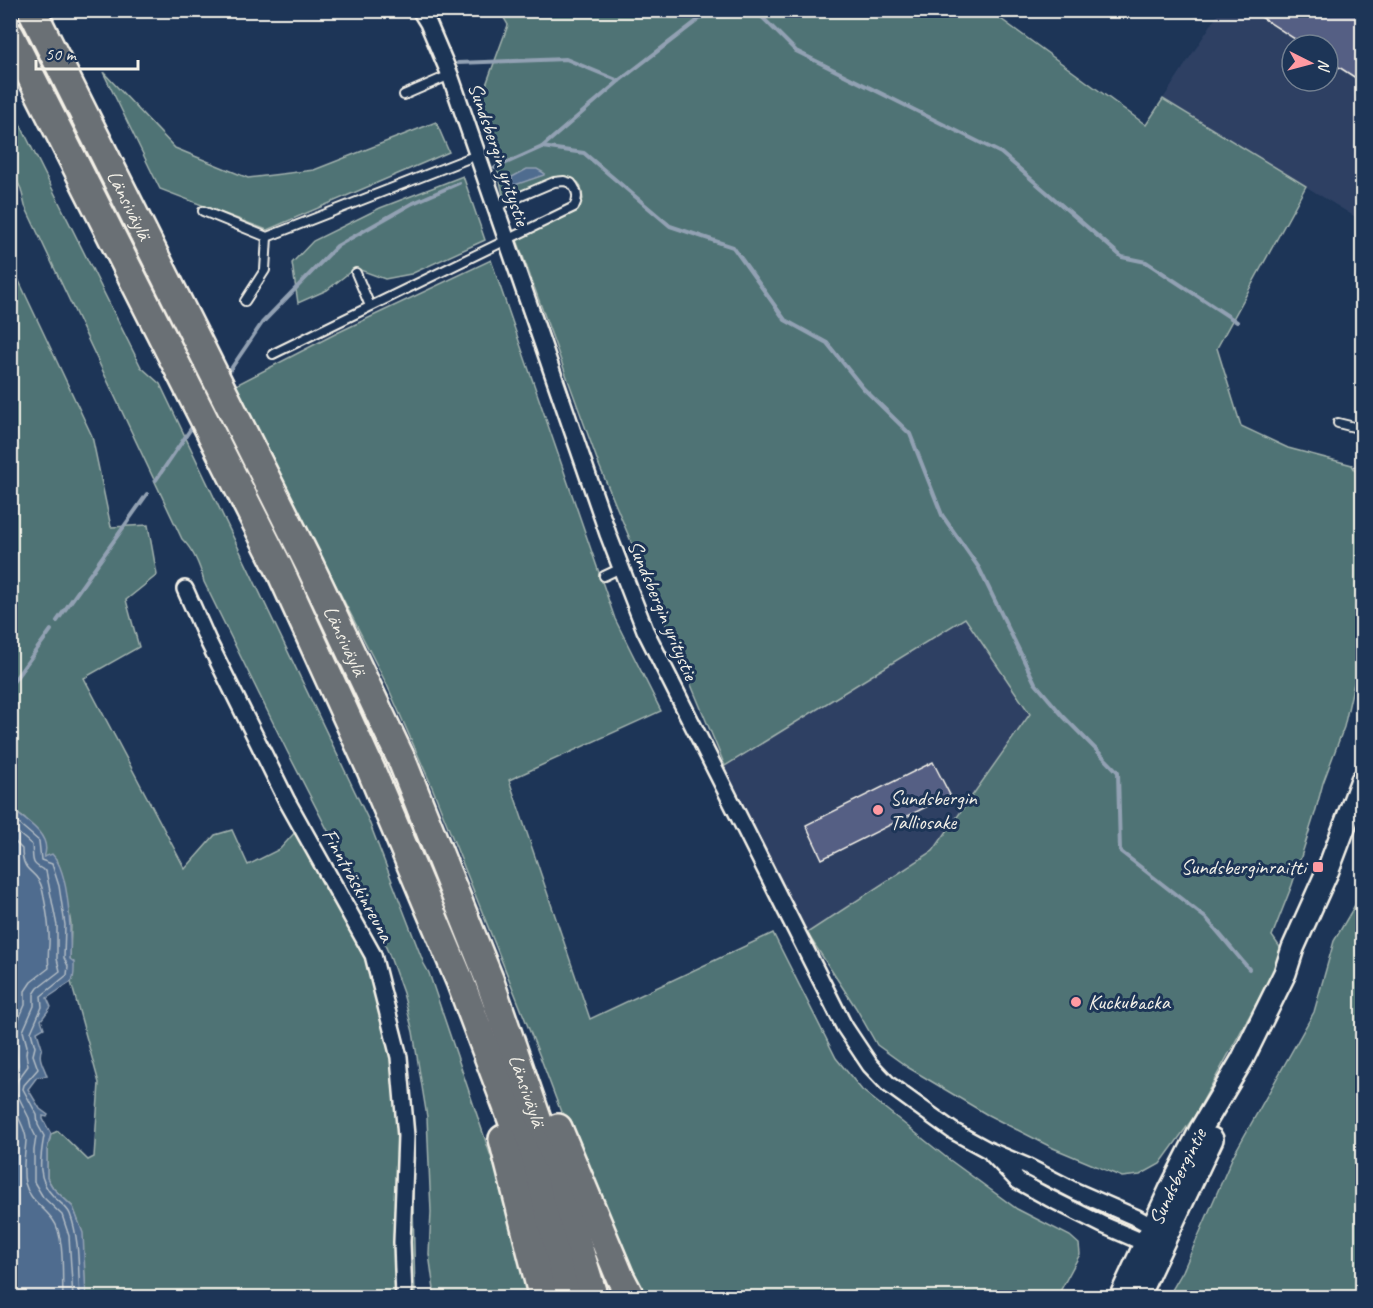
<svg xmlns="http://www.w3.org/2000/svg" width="1373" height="1308" viewBox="0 0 1373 1308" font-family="Caveat,sans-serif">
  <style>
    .built { fill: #2e4164; fill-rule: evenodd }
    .green { fill: #4f7374; stroke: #a2b2ae; stroke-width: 1.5 }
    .water { fill: #506c8f; stroke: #92a1b3; stroke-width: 1.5 }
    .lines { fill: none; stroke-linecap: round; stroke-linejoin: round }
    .shore { stroke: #b2bcc4; stroke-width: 1.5 }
    .stream { stroke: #92a1b3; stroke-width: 4 }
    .building { fill: #555e84; stroke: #f4f1e8; stroke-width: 1.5 }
    .service-casing { stroke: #f4f1e8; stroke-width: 12 }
    .minor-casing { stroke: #f4f1e8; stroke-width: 20 }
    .secondary-casing { stroke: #f4f1e8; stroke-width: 26 }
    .motorway-casing { stroke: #f4f1e8; stroke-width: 32 }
    .service { stroke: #1d3557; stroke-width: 8 }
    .minor { stroke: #1d3557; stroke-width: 15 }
    .secondary { stroke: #1d3557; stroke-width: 21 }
    .motorway { stroke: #6b6f75; stroke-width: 27 }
    .poi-dot { fill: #ff9aa2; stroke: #1d3557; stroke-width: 2 }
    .labels { text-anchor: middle; stroke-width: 6; stroke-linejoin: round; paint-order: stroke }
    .street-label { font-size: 21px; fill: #f4f1e8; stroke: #1d3557 }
    .poi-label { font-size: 21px; fill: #f4f1e8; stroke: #1d3557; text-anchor: start }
  </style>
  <rect width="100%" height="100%" fill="#1d3557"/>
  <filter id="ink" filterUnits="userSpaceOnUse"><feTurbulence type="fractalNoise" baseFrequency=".0167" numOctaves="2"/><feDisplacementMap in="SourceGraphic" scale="12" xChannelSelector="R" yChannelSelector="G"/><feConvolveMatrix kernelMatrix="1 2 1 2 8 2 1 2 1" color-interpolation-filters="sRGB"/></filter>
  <g filter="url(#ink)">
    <!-- built -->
    <g class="built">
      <path d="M1220 11H1362V221L1163 99ZM1292 45H1328V81H1292Z"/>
      <polygon points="965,617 1030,714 933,851 807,933 725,766"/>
    </g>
    <!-- green -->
    <g class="green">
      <path d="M500 11H990L1146 125 1163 99 1306 186 1217 348 1241 426 1288 448 1352 465 1362 482V648L1344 727 1323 783 1315 813 1292 885 1272 936 1284 953 1194 1117 1160 1164 1140 1175 1122 1177 1053 1148 986 1114 909 1068 877 1045 856 1008 807 933 933 851 1030 714 965 618 725 766 599 465 517 240 576 209 583 199C582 195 582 188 580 185 569 167 519 193 504 199L488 128 479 104 508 25Z"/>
      <polygon points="103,72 175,148 248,178 314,170 436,122 449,152 267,230 160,189"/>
      <path d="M10 104 141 367 160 384 368 819 424 964 429 973 505 1198 531 1297H435L429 1254 431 1212 427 1117 413 1032 403 993 389 954 372 917 287 751 204 582C200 565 194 551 182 539L25 206 21 189 11 169Z"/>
      <polygon points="463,176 485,240 411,274 385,279 355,268 327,290 298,303 292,263 313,241 380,208"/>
      <polygon points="491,260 615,619 661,711 509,780 590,1019 773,933 836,1058 862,1090 947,1158 1017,1209 1070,1236 1079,1244 1080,1254 1057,1297 641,1297 579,1160 541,1059 432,787 387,685 234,386 339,332"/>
      <polygon points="11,264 92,436 111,527 148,525 157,575 126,600 139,647 84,678 185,869 215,835 232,830 248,865 280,849 306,820 378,966 411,1108 415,1297 86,1297 82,1233 73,1207 53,1188 47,1178 47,1150 51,1134 58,1131 88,1160 94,1157 99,1083 71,982 73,976 70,959 71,924 64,884 57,859 43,858 25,819 11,809"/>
      <polygon points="1362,893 1362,1297 1168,1297 1183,1271 1233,1156 1314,1012 1334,941"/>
    </g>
    <!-- water -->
    <g class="water">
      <polygon points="527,169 537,169 544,173 544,175 515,185 512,184 512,177"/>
      <path d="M11 809C26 820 53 836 44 857L52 854C70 872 71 935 70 959L74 962C74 967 75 978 71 982 69 983 49 997 47 998L51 1007 41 1020 44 1028 37 1032 42 1048C37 1058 44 1066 47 1076L37 1077 28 1089 40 1109 48 1115 47 1117 43 1116V1119L51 1134 47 1150V1178L53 1188 73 1207 83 1233 86 1297H11Z"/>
    </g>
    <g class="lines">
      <!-- shore -->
      <g class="shore">
        <path d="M10 816 39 841 41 860 52 864 59 886 65 925 64 958 68 966 67 975 41 996 42 1007 31 1032 35 1047 33 1055 38 1069 24 1085 23 1089 37 1115 38 1125 44 1136C40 1159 36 1179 54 1197 59 1202 67 1207 70 1214 80 1240 78 1269 80 1298"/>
        <path d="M10 826 32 845C34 861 29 863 46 871L57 926V959L60 971 38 988 34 994V1006L23 1031 27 1046 26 1054 28 1066 17 1081 15 1090 29 1118 31 1127 36 1137 34 1150V1182L43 1197 62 1215 69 1236 73 1298"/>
        <path d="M10 837 22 849C22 875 37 869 42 888 46 906 50 927 49 945 48 953 48 960 49 968L31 982 25 991V1005L14 1030 18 1065 10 1075"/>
        <path d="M10 1103C16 1112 27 1132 26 1141 25 1154 22 1170 25 1183 29 1200 44 1207 53 1220 65 1235 62 1278 63 1298"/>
      </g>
      <!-- stream -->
      <g class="stream">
        <polyline points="755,10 796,51 1001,153 1122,257 1146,262 1237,322"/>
        <polyline points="458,63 566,59 619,81"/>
        <polyline points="542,147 619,81 711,10"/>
        <polyline points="495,168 542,147 584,153 670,226 733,247 785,320 827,343 863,388 910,434 942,515 979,568 1035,683 1063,716 1118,772 1120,851 1207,919 1249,969"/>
        <polyline points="228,373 262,323 337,246 411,204 459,183"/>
        <polyline points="210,401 211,399"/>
        <polyline points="156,480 192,427"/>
        <polyline points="57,621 147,494"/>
        <polyline points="10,686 51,630"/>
      </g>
    </g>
    <!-- building -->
    <g class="building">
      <polygon points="1265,10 1362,10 1362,82 1328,60 1328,45 1304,45 1261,17"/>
      <polygon points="933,762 950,795 822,859 806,825"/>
    </g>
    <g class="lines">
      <defs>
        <g id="service">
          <polyline points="404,95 450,75"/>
          <polyline points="203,211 267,237 477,155"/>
          <polyline points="356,273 370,306"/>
          <polyline points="245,301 265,270 267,237"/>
          <path d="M273 354 574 207C579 198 578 191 571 183L564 181 554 182 495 207"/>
          <polyline points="1338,423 1362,429"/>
          <polyline points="604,576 621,568"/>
        </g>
        <g id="minor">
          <polyline points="420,10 428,23 450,75 608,534 645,630 844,1026 870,1065 888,1084 953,1131 988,1150 1026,1166 1075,1191 1137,1218 1153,1227 1157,1234"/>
          <polyline points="185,589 208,641 287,801 373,955 399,1057 406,1136 402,1242 404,1298"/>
          <polyline points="992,1154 1018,1181 1049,1198 1103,1225 1145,1243 1155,1244"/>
        </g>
        <g id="secondary">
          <path id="s1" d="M1120 1298 1170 1190 1201 1129 1242 1060 1285 973 1293 948 1328 870 1362 780"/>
          <polyline points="1137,1298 1212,1139"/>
        </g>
        <g id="motorway">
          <path id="s2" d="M32 10 310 566 403 763 489 979 554 1168 594 1298"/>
          <polyline points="10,35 279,568 371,770 460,981 532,1173 567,1298"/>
          <polyline points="558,1128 620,1277 631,1298"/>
          <polyline points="503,1139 543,1298"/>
        </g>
      </defs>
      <!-- service casing -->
      <use href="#service" class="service-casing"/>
      <!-- minor casing -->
      <use href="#minor" class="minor-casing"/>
      <!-- secondary casing -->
      <use href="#secondary" class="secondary-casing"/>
      <!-- motorway casing -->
      <use href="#motorway" class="motorway-casing"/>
      <!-- service -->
      <use href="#service" class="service"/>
      <!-- minor -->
      <use href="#minor" class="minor"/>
      <!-- secondary -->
      <use href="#secondary" class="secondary"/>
      <!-- motorway -->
      <use href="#motorway" class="motorway"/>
    </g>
  </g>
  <!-- markers -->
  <g class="poi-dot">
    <circle cx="878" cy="810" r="6"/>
    <rect x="1312" y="861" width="12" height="12" rx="3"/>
    <circle cx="1076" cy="1002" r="6"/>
  </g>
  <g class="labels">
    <!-- street labels -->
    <g class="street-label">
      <text transform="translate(499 154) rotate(71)" y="7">Sundsbergin yritystie</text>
      <text dy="7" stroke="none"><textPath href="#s2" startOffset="218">Länsiväylä</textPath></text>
      <text transform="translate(663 610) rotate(67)" y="7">Sundsbergin yritystie</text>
      <text dy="7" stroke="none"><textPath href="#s2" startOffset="704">Länsiväylä</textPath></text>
      <text transform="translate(358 885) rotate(61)" y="7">Finnträskinreuna</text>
      <text dy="7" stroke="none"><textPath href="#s2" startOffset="1190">Länsiväylä</textPath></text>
      <text dy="7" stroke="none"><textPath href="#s1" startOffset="134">Sundsbergintie</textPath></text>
    </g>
    <!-- poi labels -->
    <g class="poi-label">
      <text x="890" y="805">Sundsbergin<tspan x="890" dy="24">Talliosake</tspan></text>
      <text x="1306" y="874" text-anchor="end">Sundsberginraitti</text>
      <text x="1088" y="1009">Kuckubacka</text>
    </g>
  </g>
  <!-- margin -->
  <rect width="1373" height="1308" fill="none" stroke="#1d3557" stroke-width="36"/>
  <rect x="18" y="18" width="1337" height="1272" fill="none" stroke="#f4f1e8" stroke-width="2" filter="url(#ink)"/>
  <!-- north arrow -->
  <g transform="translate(1310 63) rotate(96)"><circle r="28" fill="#1d3557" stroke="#738091" stroke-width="1.5"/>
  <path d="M0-4.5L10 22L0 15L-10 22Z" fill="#ff9aa2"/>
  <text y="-9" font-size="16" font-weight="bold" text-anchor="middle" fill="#f4f1e8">N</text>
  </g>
  <!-- scale -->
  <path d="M36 60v9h102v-9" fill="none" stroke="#f4f1e8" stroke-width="3"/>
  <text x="45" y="60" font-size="18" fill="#f4f1e8" stroke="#1d3557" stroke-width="4.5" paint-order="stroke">50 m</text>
</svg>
